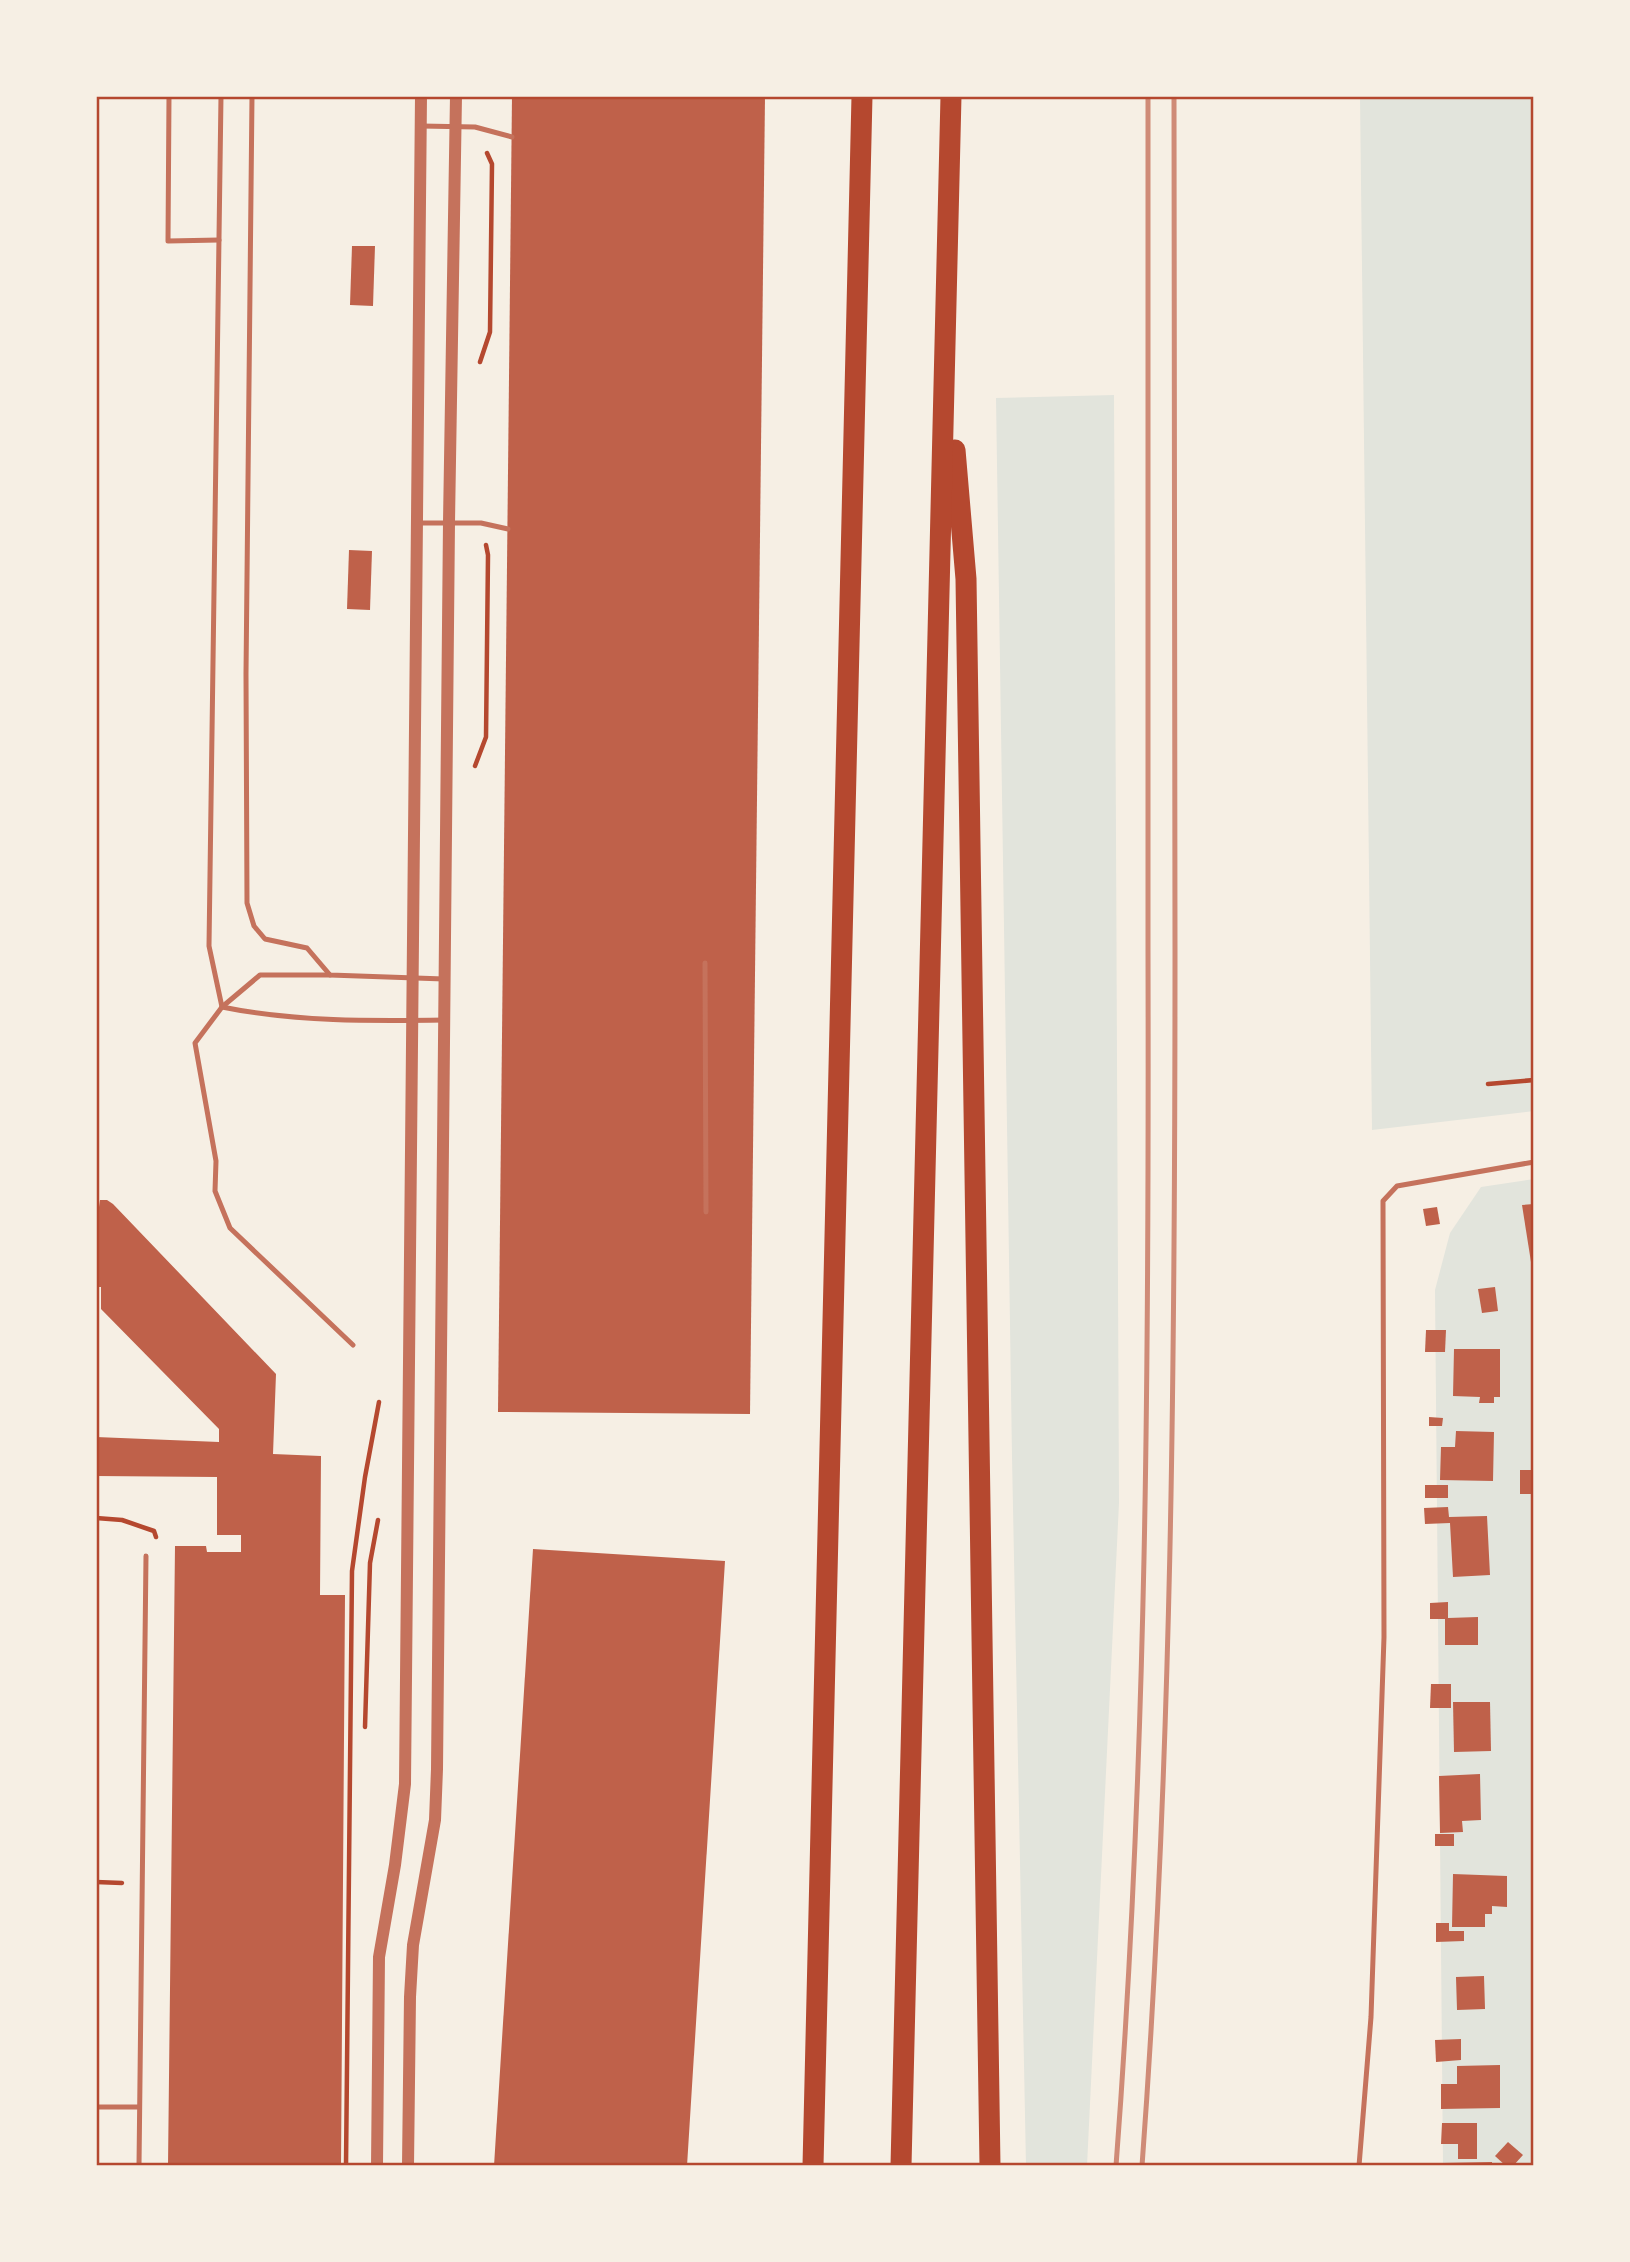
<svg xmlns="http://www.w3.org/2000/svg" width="1630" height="2262" viewBox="0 0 1630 2262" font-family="'Libre Baskerville',serif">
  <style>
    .green { fill: #e2e4dc }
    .building { fill: #bf614a }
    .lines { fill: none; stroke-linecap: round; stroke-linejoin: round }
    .path { stroke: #b5482f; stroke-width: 4.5 }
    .service { stroke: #c5725c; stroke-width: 5 }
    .tertiary { stroke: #c5725c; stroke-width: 12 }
    .motorway { stroke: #b5482f; stroke-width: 21 }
    .rail { stroke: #cf8b77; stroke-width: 5 }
    .neatline { fill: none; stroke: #b5482f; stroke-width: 2.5 }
  </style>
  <rect width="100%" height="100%" fill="#f6efe4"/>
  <!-- green -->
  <g class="green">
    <polygon points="1360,96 1534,96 1534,1111 1372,1130"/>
    <polygon points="1114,395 1119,1503 1087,2166 1026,2166 1012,1457 996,398"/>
    <polygon points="1534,1179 1534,2166 1443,2166 1435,1290 1450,1233 1481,1187"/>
  </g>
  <!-- building -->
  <g class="building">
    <polygon points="512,96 765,96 750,1414 498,1412"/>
    <polygon points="352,246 375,246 373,306 350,305"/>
    <polygon points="349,550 372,551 370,610 347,609"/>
    <polygon points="100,1200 107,1200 113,1204 276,1374 273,1454 321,1456 320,1595 345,1595 341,2166 168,2166 175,1546 206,1546 207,1552 241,1552 241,1535 217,1535 217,1477 96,1476 96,1437 219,1442 219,1429 101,1309 101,1287 96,1287 96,1228"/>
    <polygon points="1534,1204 1534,1261 1531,1262 1522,1205"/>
    <polygon points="1437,1207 1440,1224 1426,1226 1423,1209"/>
    <polygon points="1495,1287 1498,1311 1482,1313 1478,1289"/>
    <polygon points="1426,1330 1446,1330 1445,1352 1425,1352"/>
    <polygon points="1454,1349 1500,1349 1500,1397 1494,1397 1494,1403 1479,1403 1480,1397 1453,1396"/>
    <polygon points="1429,1417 1443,1418 1442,1426 1429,1426"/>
    <polygon points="1456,1431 1494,1432 1493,1481 1440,1480 1441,1447 1455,1447"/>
    <rect x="1520" y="1470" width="14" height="24"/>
    <rect x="1425" y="1485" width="23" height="13"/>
    <polygon points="1448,1507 1449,1517 1487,1516 1490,1575 1453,1577 1450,1523 1425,1524 1424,1508"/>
    <polygon points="533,1549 725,1561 687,2166 494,2166"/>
    <polygon points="1448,1602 1448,1618 1478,1617 1478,1645 1445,1645 1445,1619 1430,1619 1430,1603"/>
    <polygon points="1431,1684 1451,1684 1451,1708 1430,1708"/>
    <polygon points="1453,1702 1490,1702 1491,1751 1454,1752"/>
    <polygon points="1480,1774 1481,1820 1462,1821 1463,1832 1440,1833 1439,1776"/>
    <rect x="1435" y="1834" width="19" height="12"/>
    <polygon points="1453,1874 1507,1876 1507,1907 1492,1906 1492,1914 1485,1914 1485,1927 1452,1927"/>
    <polygon points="1436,1923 1449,1923 1449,1931 1464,1931 1464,1941 1436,1942"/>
    <polygon points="1484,1976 1485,2009 1457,2010 1456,1977"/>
    <polygon points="1461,2039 1461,2060 1436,2062 1435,2040"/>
    <polygon points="1500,2065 1500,2108 1441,2109 1441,2084 1457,2084 1457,2066"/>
    <polygon points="1442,2123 1477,2123 1477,2159 1458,2159 1458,2144 1441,2144"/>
    <polygon points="1508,2142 1523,2155 1513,2166 1506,2166 1495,2156"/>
    <polygon points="1492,2162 1492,2166 1444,2166 1444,2163"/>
  </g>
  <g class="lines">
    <!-- path -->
    <g class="path">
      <polyline points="480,362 490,332 492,164 487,153"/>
      <polyline points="475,766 486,737 488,555 486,545"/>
      <polyline points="1488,1084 1534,1080"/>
      <polyline points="96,1518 122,1520 154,1531 156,1537"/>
      <polyline points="365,1727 370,1563 378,1520"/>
      <polyline points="96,1882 122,1883"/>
      <polyline points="346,2166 352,1571 365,1477 379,1402"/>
    </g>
    <!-- service -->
    <g class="service">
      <polyline points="169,96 168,241 219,240"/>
      <polyline points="221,96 209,946 222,1007"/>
      <polyline points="252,96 246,674 247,903 254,926 265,939 307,948 330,975 444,979"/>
      <polyline points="421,126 475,127 512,137"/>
      <polyline points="417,523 481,523 508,529"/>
      <polyline points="705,963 706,1212"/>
      <polyline points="330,975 260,975 222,1007 195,1043 216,1161 215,1191 230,1228 353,1345"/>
      <path d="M222 1007C295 1022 371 1021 445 1020"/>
      <polyline points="96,2107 139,2107"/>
      <polyline points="139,2166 146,1556"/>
      <polyline points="1359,2166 1371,2017 1384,1637 1383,1201 1397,1186 1534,1162"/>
    </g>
    <!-- tertiary -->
    <g class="tertiary">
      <polyline points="377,2166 379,1957 395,1865 405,1784 421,96"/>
      <polyline points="408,2166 410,1997 413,1945 435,1820 437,1769 449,522 456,96"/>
    </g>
    <!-- motorway -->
    <g class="motorway">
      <polyline points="955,450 966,579 990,2166"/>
      <polyline points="813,2166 862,96"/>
      <polyline points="901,2166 951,96"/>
    </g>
    <!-- rail -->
    <g class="rail">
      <path d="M1116 2166C1147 1760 1149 1356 1148 949 1148 665 1148 381 1148 96"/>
      <path d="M1142 2166C1172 1761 1175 1355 1175 949 1175 665 1174 381 1174 96"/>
    </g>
  </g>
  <!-- border -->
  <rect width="1630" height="2262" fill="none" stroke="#f6efe4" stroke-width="196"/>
  <rect x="98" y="98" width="1434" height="2066" class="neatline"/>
</svg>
